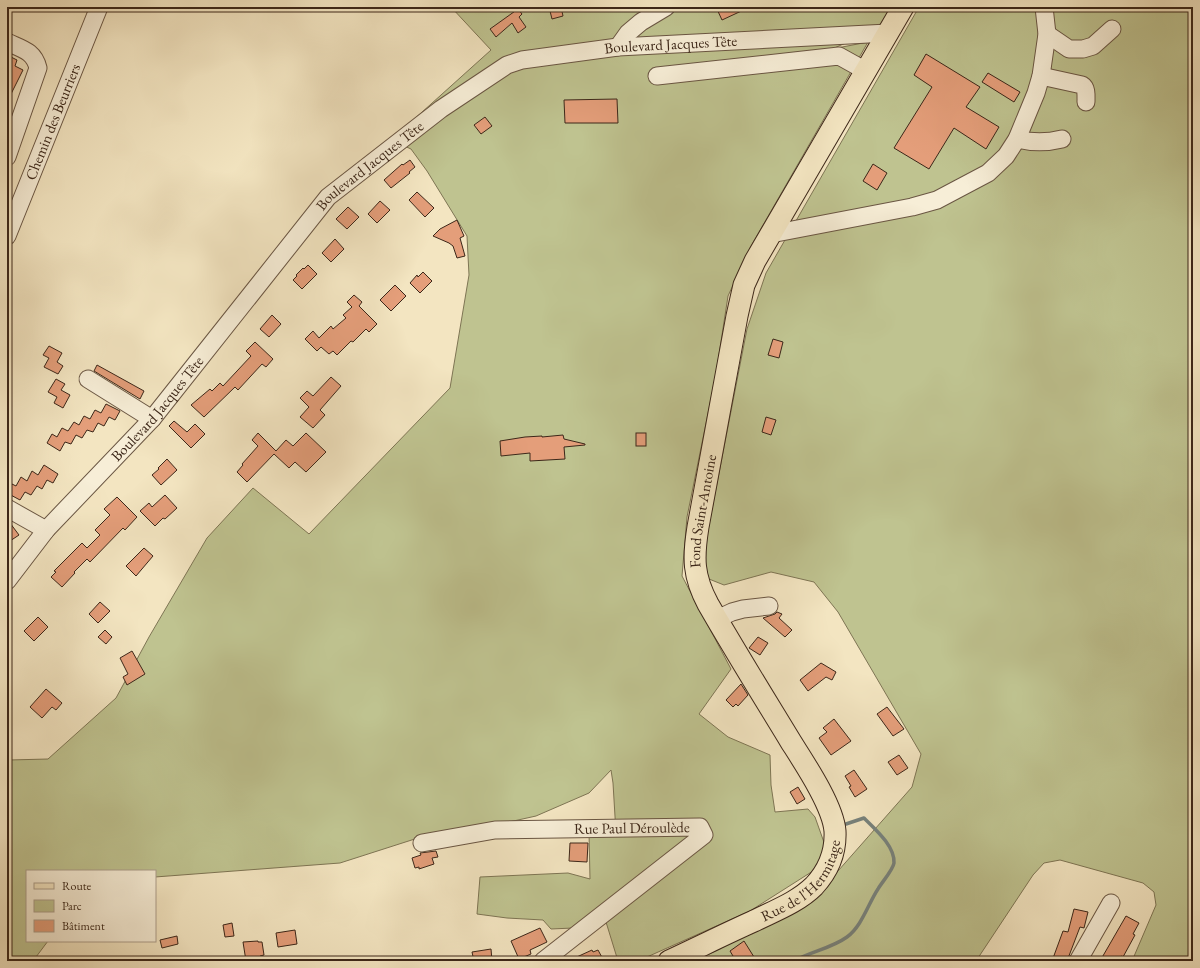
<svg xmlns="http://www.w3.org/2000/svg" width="1200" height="968" viewBox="0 0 1200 968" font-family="'EB Garamond',serif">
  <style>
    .green { fill: #bfc390; stroke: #7e7554 }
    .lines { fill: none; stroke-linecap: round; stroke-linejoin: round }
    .stream { stroke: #77817b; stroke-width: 3.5 }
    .building { fill: #e49e7a; stroke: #3c2719 }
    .minor-casing { stroke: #6a5643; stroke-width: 19 }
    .major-casing { stroke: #3c2719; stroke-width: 23 }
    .minor { stroke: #f7eed7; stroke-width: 17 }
    .major { stroke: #f3e5c1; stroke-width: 21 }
    .labels { text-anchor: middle; stroke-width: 3.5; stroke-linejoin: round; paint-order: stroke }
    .street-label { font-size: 15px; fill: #3c2719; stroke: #f7eed7 }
  </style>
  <rect width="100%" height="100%" fill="#f3e5c1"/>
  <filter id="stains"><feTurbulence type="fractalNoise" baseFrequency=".005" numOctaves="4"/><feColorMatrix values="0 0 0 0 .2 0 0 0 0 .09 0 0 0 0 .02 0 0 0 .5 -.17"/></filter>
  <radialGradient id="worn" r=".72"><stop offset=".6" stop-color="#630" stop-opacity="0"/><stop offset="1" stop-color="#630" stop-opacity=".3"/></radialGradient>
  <!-- green -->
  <g class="green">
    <polygon points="451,7 892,7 882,27 832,49 868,42 751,246 728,296 716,374 687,517 682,576 731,669 699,714 728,737 770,755 771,785 775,812 808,809 815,817 826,848 824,864 750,911 638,961 618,961 606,922 573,928 551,929 543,920 507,918 477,914 480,877 568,873 590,879 589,833 616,833 613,783 611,770 589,793 536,816 491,826 421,837 340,863 155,877 155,871 27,871 27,941 48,941 33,961 7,961 7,765 9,760 48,759 116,698 149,637 207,538 253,488 309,534 450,388 469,275 467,236 427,171 411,149 391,140 491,50"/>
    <polygon points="919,7 1193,7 1193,961 1132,961 1156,905 1154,892 1143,883 1060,860 1044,863 1033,875 976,961 695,961 720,949 823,888 912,787 921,754 838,612 814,582 771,572 724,585 704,577 705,545 747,329 766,273"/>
  </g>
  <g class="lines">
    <!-- stream -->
    <path class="stream" d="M794 961C810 952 832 948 847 937 862 926 868 904 878 889 882 882 893 870 894 863 895 846 875 829 864 818L846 824"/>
  </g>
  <!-- building -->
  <g class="building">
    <polygon points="549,7 561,7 563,16 552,19"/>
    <polygon points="716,7 750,7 722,20"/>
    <polygon points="518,9 522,14 519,17 526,27 518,33 512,23 496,37 490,29"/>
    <polygon points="926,54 980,87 966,107 999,127 986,149 954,128 929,169 894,148 932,87 914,75"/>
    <polygon points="7,55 17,60 15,66 23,70 7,102"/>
    <polygon points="988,73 1020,92 1014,102 982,82"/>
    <polygon points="617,99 618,123 565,123 564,100"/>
    <polygon points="485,117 492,126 481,134 474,125"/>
    <polygon points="410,160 415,167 409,172 410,173 391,188 384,180 402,164 403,165"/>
    <polygon points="873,164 887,173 877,190 863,181"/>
    <polygon points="417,192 434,208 425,217 409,200"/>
    <polygon points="380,201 390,210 377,223 368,214"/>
    <polygon points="348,207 359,217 347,229 336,219"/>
    <polygon points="457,220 464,236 460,238 465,256 457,258 453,246 449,243 433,236 440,229"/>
    <polygon points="335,239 344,249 331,262 322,253"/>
    <polygon points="308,265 317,274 302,289 293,280 297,276 296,275 303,268 304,269"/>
    <polygon points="423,272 432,281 420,293 410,283 417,275 418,277"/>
    <polygon points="395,285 406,296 391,311 380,300"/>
    <polygon points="354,295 362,302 359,306 377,324 369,332 366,329 353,342 351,341 337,355 333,351 329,354 321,347 317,351 305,339 313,331 319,338 331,326 333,329 346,318 343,315 352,307 347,302"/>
    <polygon points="272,315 281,324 269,337 260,329"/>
    <polygon points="773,339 783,342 779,358 768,355"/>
    <polygon points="255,342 273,359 266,367 262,364 238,390 235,387 204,417 191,405 210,389 212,391 220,383 223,386 251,356 246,351"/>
    <polygon points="49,346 62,353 57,362 63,366 58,374 44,367 49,358 43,355"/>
    <polygon points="97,365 144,391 140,399 94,371"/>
    <polygon points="331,377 341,386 320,410 325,415 313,428 300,417 309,407 300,398 307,391 313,396"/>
    <polygon points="56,379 65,384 61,390 70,395 63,408 54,403 57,397 48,392"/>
    <polygon points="106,404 120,411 115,420 109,417 104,426 98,423 93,432 87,430 82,438 76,435 71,444 65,442 60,451 47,443 52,434 57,437 62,428 68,431 74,422 79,425 84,416 90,419 95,410 101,413"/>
    <polygon points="766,417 776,420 771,435 762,432"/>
    <polygon points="174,421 187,432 195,424 205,434 191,448 169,426"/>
    <polygon points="258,433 276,451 286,440 293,446 306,433 326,452 306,472 295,462 289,468 274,454 247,482 237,472 243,465 242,464 258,446 252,440"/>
    <rect x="636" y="433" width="10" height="13"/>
    <polygon points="563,435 564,439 585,444 585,445 564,447 565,459 530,461 530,453 501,456 500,441 525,437 542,436 542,437"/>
    <polygon points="167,459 177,470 161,485 152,475 159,469 158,468"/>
    <polygon points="44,465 58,474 53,483 47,480 42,489 37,486 31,495 25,492 20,500 7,493 12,484 16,486 21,477 27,481 32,471 38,475"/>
    <polygon points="165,495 177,508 165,519 163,518 155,526 140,511 149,503 152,507"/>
    <polygon points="117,497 137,517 125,530 123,528 90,562 87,559 74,572 75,573 62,587 51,577 56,572 54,571 82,543 87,548 100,535 95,530 110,515 104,509"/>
    <polygon points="7,519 19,535 7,543"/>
    <polygon points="144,548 153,556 136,576 126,566"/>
    <polygon points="100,602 110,611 98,623 89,614"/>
    <polygon points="777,612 782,614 779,618 792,630 785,637 763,618 775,614"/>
    <polygon points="38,617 48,627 34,641 24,631"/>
    <polygon points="105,630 112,637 106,644 98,637"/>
    <polygon points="758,637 768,643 760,655 749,648"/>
    <polygon points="132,651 145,674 127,685 123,677 128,674 120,658"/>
    <polygon points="821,663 836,672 832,680 826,677 808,691 800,680"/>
    <polygon points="741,684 748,695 738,706 736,704 733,707 726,700"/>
    <polygon points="46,689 62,703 56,710 52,707 42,718 30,707"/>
    <polygon points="887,707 904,729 893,736 877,714"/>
    <polygon points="834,719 851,741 831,755 819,738 827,732 823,728"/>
    <polygon points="899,755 908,768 897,775 888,762"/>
    <polygon points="854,770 867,789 855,797 849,787 851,786 845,776"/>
    <polygon points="798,787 805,799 797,804 790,792"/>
    <polygon points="570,843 588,843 587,862 569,861"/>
    <polygon points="436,851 438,857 432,858 434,864 419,869 419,867 415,868 412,858 421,855 420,853"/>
    <polygon points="1074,909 1088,912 1084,928 1080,927 1067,961 1052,961 1063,931 1068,932"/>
    <polygon points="1126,916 1139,923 1133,934 1135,935 1123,957 1121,956 1118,961 1100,961"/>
    <polygon points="232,923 234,936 225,937 223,925"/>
    <polygon points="540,928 547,942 530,950 531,954 519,959 511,941"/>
    <polygon points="295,930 297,944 278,947 276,933"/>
    <polygon points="177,936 178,944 162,948 160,940"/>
    <polygon points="258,941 258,942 262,942 264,955 260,956 260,961 246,961 243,942"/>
    <polygon points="744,941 754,957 747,961 736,961 730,951"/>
    <polygon points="491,949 492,961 474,961 472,952"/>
    <polygon points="592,950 593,952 598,950 604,961 568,961"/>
  </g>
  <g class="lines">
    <defs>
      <g id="minor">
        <polyline points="1047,34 1069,49 1083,49 1093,46 1112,29"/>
        <path d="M7 42C22 49 34 51 38 68L7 157"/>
        <polyline points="618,47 628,33 641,22 666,7"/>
        <polyline points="657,76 839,56 866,71"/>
        <path d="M1041 76 1082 85C1087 88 1086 96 1086 102"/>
        <path d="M1017 139C1033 143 1046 143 1062 139"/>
        <polyline points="771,234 912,207 937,200 988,173 1006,156 1017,139 1036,93 1041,76 1047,34 1044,7"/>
        <path id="s1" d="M7 236 99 7"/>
        <polyline points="88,379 152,419"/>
        <polyline points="7,508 46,530"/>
        <path id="s2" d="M7 581 46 530 152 419 328 197 441 109 507 65 522 60 618 47 888 33"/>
        <polyline points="717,619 732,612 743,609 769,606"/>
        <path id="s3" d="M422 843 495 830 700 827 704 835 543 961"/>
        <polyline points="1078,961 1111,903"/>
      </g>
      <g id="major">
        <path id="s4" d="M669 961C697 948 725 934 754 921 774 911 798 902 814 886 828 871 836 852 835 831 833 806 805 764 791 742 763 696 735 651 708 604 693 576 693 558 698 527L737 316 744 285 755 261 903 7"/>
      </g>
    </defs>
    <!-- minor casing -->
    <use href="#minor" class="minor-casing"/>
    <!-- major casing -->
    <use href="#major" class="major-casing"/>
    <!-- minor -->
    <use href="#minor" class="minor"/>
    <!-- major -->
    <use href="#major" class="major"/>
  </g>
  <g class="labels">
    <!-- street labels -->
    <g class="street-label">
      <text dy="5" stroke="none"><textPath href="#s2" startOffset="889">Boulevard Jacques Tête</textPath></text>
      <text dy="5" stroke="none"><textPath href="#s1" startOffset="123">Chemin des Beurriers</textPath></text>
      <text dy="5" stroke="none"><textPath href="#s2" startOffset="553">Boulevard Jacques Tête</textPath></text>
      <text dy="5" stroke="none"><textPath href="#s2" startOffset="229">Boulevard Jacques Tête</textPath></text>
      <text dy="5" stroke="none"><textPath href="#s4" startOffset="581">Fond Saint-Antoine</textPath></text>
      <text dy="5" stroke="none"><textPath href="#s3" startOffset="211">Rue Paul Déroulède</textPath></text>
      <text dy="5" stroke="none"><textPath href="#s4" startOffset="159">Rue de l'Hermitage</textPath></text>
    </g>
  </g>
  <!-- margin -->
  <rect width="1200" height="968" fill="none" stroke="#f3e5c1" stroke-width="24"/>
  <rect x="8" y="8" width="1184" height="952" fill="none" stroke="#3c2719" stroke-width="2"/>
  <rect x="12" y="12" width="1176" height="944" fill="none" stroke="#3c2719"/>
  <!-- legend -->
  <rect x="26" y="870" width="130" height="72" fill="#f7eed7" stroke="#ac9e8b"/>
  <rect x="34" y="883" width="20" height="6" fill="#f3e5c1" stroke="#ac9e8b"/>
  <text x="62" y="890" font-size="12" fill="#3c2719">Route</text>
  <rect x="34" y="900" width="20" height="12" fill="#bfc390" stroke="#ac9e8b"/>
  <text x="62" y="910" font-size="12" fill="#3c2719">Parc</text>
  <rect x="34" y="920" width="20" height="12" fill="#e49e7a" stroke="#ac9e8b"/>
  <text x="62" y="930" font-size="12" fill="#3c2719">Bâtiment</text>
  <rect width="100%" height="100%" filter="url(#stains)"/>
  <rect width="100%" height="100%" fill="url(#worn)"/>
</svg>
